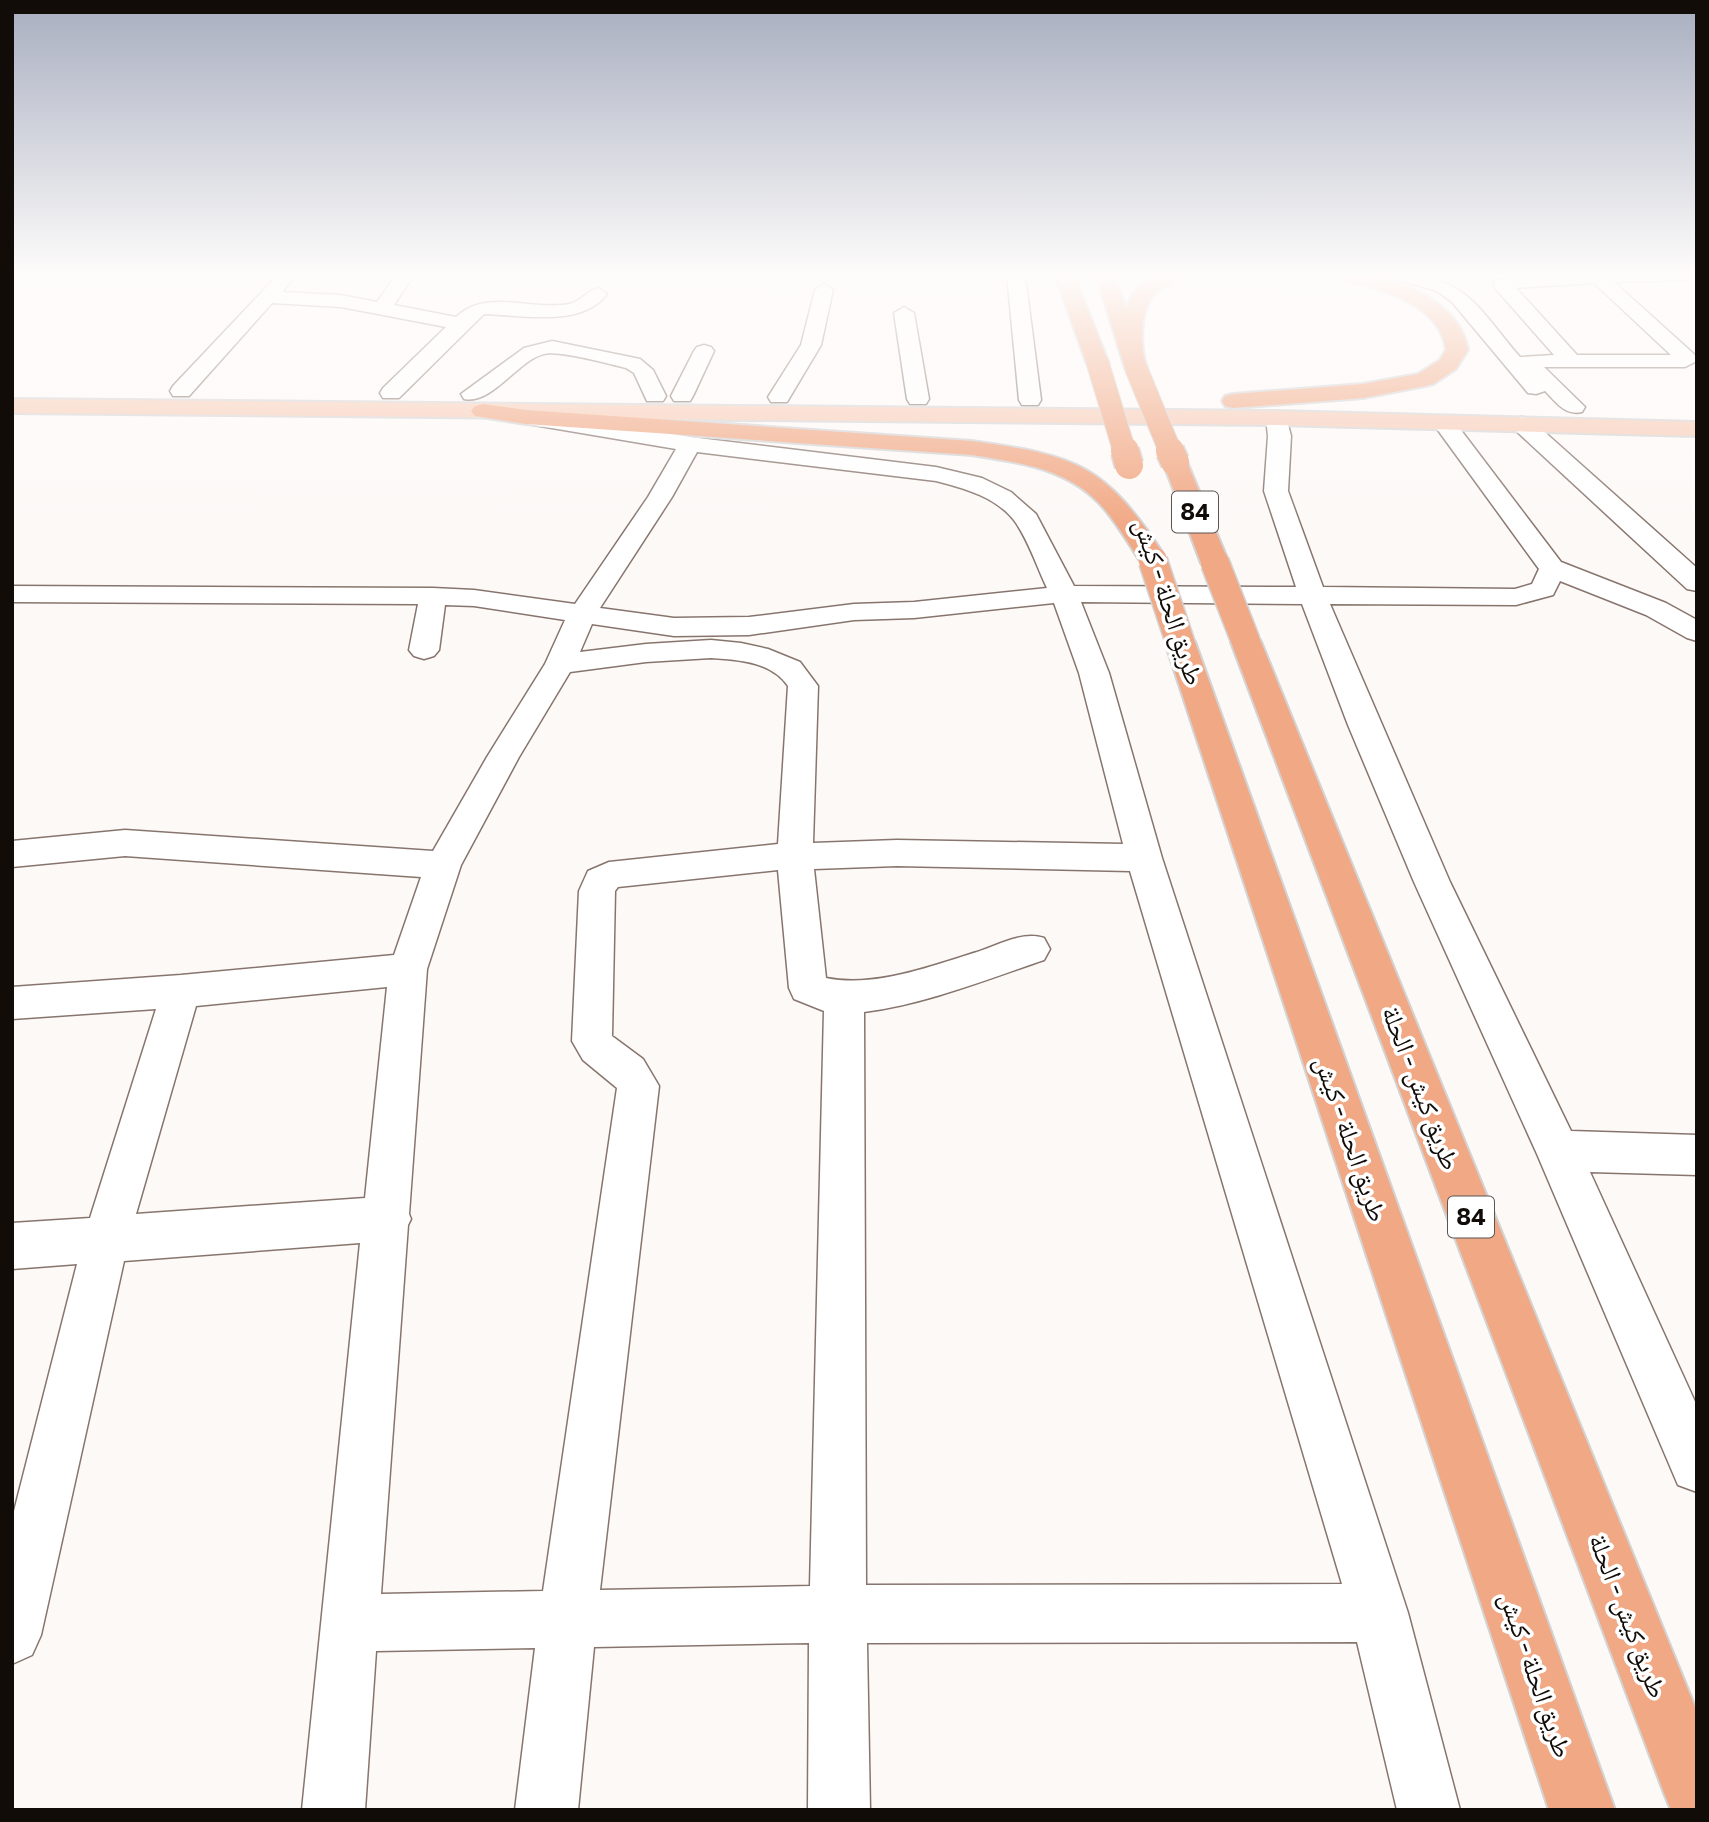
<svg xmlns="http://www.w3.org/2000/svg" width="1709" height="1822" viewBox="0 0 1709 1822" font-family="Commissioner,'Noto Naskh Arabic',sans-serif">
  <style>
    .lines { fill: none; stroke-linecap: round; stroke-linejoin: round }
    .minor-casing { stroke: #87756d; stroke-width: 3 }
    .major-casing { stroke: #d4d3d3; stroke-width: 4 }
    .highway-casing { stroke: #d4d3d3; stroke-width: 4 }
    .minor { fill: #fff; fill-rule: evenodd }
    .major { fill: #f7cbb5; fill-rule: evenodd }
    .highway { fill: #f1a884; fill-rule: evenodd }
    .highway-bridge-far1-casing { stroke: #d4d3d3; stroke-width: 24; stroke-linecap: butt }
    .highway-bridge-casing { stroke: #d4d3d3; stroke-width: 31; stroke-linecap: butt }
    .highway-bridge-far1 { stroke: #f1a884; stroke-width: 22 }
    .highway-bridge { stroke: #f1a884; stroke-width: 28 }
    .labels { text-anchor: middle; stroke-width: 7; stroke-linejoin: round; paint-order: stroke }
    .shield { fill: #fff; stroke: #595552; stroke-width: 2 }
    .shield-label { font-size: 24px; font-weight: bold; fill: #120c08 }
    .street-label { font-size: 26px; fill: #120c08; stroke: #fff }
  </style>
  <rect width="100%" height="100%" fill="#fdf9f7"/>
  <g class="lines">
    <defs>
      <g id="minor">
        <path d="M278 275H292L294 278 282 292 341 295 377 302 396 275H414L394 305 456 317C486 288 531 311 569 304 580 302 587 291 598 288L607 294C581 328 522 315 484 314L399 398H383L380 393 383 388 446 327 341 307 272 303 189 396H173L170 391 173 386Z"/>
        <polygon points="1007,275 1025,275 1041,400 1038,405 1022,405 1019,400"/>
        <path d="M1393 275C1467 275 1476 306 1520 357L1554 355 1495 288 1493 284 1495 280 1548 275H1696L1687 280 1614 282 1695 355 1697 361 1685 367H1544L1585 407 1582 412C1565 416 1556 402 1545 391L1536 394 1528 393 1452 302 1437 291 1396 279ZM1594 283 1671 355H1577L1516 288Z"/>
        <polygon points="824,284 833,290 821,345 787,402 771,402 768,397 801,345 815,290"/>
        <polygon points="904,307 914,313 929,399 926,404 910,404 907,399 894,313"/>
        <path d="M552 341 640 359 653 370 666 396 663 401H647L634 373 626 368C609 364 559 350 544 354 518 360 492 405 464 399L461 394 524 348Z"/>
        <polygon points="704,345 711,347 714,351 693,396 690,401 674,401 671,396 694,351 697,347"/>
        <path d="M1277 411 1285 413 1291 436 1288 491 1323 587 1515 589 1532 584 1539 569 1432 422 1435 417H1451L1561 562 1666 603 1697 620V641L1687 638 1646 615 1560 581 1553 595 1516 605 1330 604 1450 882 1571 1131 1697 1135V1175L1590 1172 1697 1406V1492L1678 1485 1537 1154 1414 882 1348 725 1302 604 1081 602 1109 673 1162 858 1408 1613 1460 1810H1397L1357 1642 867 1643 870 1810H808L809 1643 594 1647 578 1810H515L535 1648 376 1651 365 1810H302L360 1243 124 1261 41 1635 32 1655 12 1664V1519L77 1264 12 1269V1223L90 1218 156 1009 12 1019V987L181 975 394 955 421 877 125 856 12 867V841L125 830 433 851 487 757 545 664 565 620 474 606 445 605 439 650 434 656 424 659 414 656 409 650 418 604 12 602V586L433 588 474 590 575 604 648 497 676 449 528 424 525 419 528 414 536 412 690 437 936 467 982 478 1011 492 1036 514 1074 586 1296 587 1264 491 1268 436 1266 418 1269 413ZM697 452 936 481C964 488 999 498 1016 523 1029 542 1037 567 1047 588L914 602 854 604 749 617 674 618 600 608 672 497ZM1054 603 1079 673 1123 844 897 840 813 843 818 686 800 662 768 649 741 643 711 640 646 644 580 652 592 624 674 636 749 635 854 620 914 618ZM711 658C738 660 771 661 788 686L778 844 609 862 588 871 579 891 572 1041 583 1060 617 1088 543 1591 381 1594 408 1225 411 1219 409 1214 427 969 461 865 519 757 570 672 646 662ZM897 866 1130 871 1342 1584 866 1585 864 1012C926 1004 985 980 1044 960L1050 949 1044 938C1022 931 998 945 977 952 931 966 875 988 826 978L814 869ZM778 870 789 988 794 999 824 1011 810 1586 600 1590 659 1086 643 1059 612 1036 615 891 618 887ZM387 987 365 1198 136 1214 196 1006Z"/>
        <polygon points="1522,417 1530,419 1697,568 1697,591 1687,589 1514,429 1511,424 1514,419"/>
      </g>
      <polygon id="major" points="12,399 1277,411 1697,422 1697,436 1277,425 12,413"/>
      <g id="highway">
        <polygon points="1055,275 1074,275 1109,364 1106,369 1090,369 1087,364"/>
        <path d="M1096 275H1115L1126 309C1137 279 1153 275 1181 275 1175 284 1162 286 1155 294 1139 310 1140 349 1147 368L1144 373H1128L1125 368Z"/>
        <path d="M1338 275C1348 275 1360 274 1370 275 1410 282 1461 307 1468 350L1456 369 1433 384 1425 386 1363 398 1233 408 1225 406 1222 401 1225 396 1233 394 1363 384 1418 374 1440 360 1446 350C1440 303 1380 289 1340 279Z"/>
        <path d="M483 404 526 410 972 441C1078 456 1104 464 1164 555L1160 561 1150 563 1140 561C1129 544 1119 527 1106 511 1072 469 1022 463 972 455L526 424 475 416 471 411 475 406Z"/>
        <polygon points="1175,455 1184,457 1187,462 1229,563 1225,569 1215,571 1205,569 1201,563 1163,462 1166,457"/>
        <polygon points="1180,633 1191,635 1195,642 1615,1810 1549,1810 1165,642 1169,635"/>
        <polygon points="1246,633 1257,635 1261,642 1697,1712 1697,1810 1671,1810 1664,1793 1231,642 1235,635"/>
      </g>
    </defs>
    <!-- minor casing -->
    <use href="#minor" class="minor-casing"/>
    <!-- major casing -->
    <use href="#major" class="major-casing"/>
    <!-- highway casing -->
    <use href="#highway" class="highway-casing"/>
    <!-- minor -->
    <use href="#minor" class="minor"/>
    <!-- major -->
    <use href="#major" class="major"/>
    <!-- highway -->
    <use href="#highway" class="highway"/>
    <defs>
      <g id="highway-bridge-far1">
        <polyline points="1098,364 1125,453"/>
        <polyline points="1136,368 1171,453"/>
      </g>
      <g id="highway-bridge">
        <polyline points="1125,451 1129,465"/>
        <polyline points="1170,451 1175,462"/>
        <polyline points="1153,561 1180,642"/>
        <polyline points="1215,563 1246,642"/>
      </g>
    </defs>
    <!-- highway-bridge-far1 casing -->
    <use href="#highway-bridge-far1" class="highway-bridge-far1-casing"/>
    <!-- highway-bridge casing -->
    <use href="#highway-bridge" class="highway-bridge-casing"/>
    <!-- highway-bridge-far1 -->
    <use href="#highway-bridge-far1" class="highway-bridge-far1"/>
    <!-- highway-bridge -->
    <use href="#highway-bridge" class="highway-bridge"/>
  </g>
  <!-- sky -->
  <linearGradient id="sky" x2="0" y2="1"><stop stop-color="#a8aec0"/><stop offset="0.52" stop-color="#fefcfb"/><stop offset="1" stop-color="#fefcfb" stop-opacity="0"/></linearGradient>
  <rect width="1709" height="530" fill="url(#sky)"/>
  <g class="labels">
    <!-- shield labels -->
    <g class="shield">
      <rect x="1172" y="491.5" width="46" height="41" rx="5"/>
      <rect x="1448" y="1196.5" width="46" height="41" rx="5"/>
    </g>
    <g class="shield-label">
      <text x="1195" y="520">84</text>
      <text x="1471" y="1225">84</text>
    </g>
    <!-- street labels -->
    <g class="street-label">
      <text transform="translate(1169 602) rotate(72)" y="9">طريق الحلة - كيش</text>
      <text transform="translate(1421 1088) rotate(69)" y="9">طريق كيش - الحلة</text>
      <text transform="translate(1351 1139) rotate(71)" y="9">طريق الحلة - كيش</text>
      <text transform="translate(1628 1616) rotate(69)" y="9">طريق كيش - الحلة</text>
      <text transform="translate(1536 1675) rotate(71)" y="9">طريق الحلة - كيش</text>
    </g>
  </g>
  <!-- border -->
  <rect width="1709" height="1822" fill="none" stroke="#120c08" stroke-width="28"/>
</svg>
